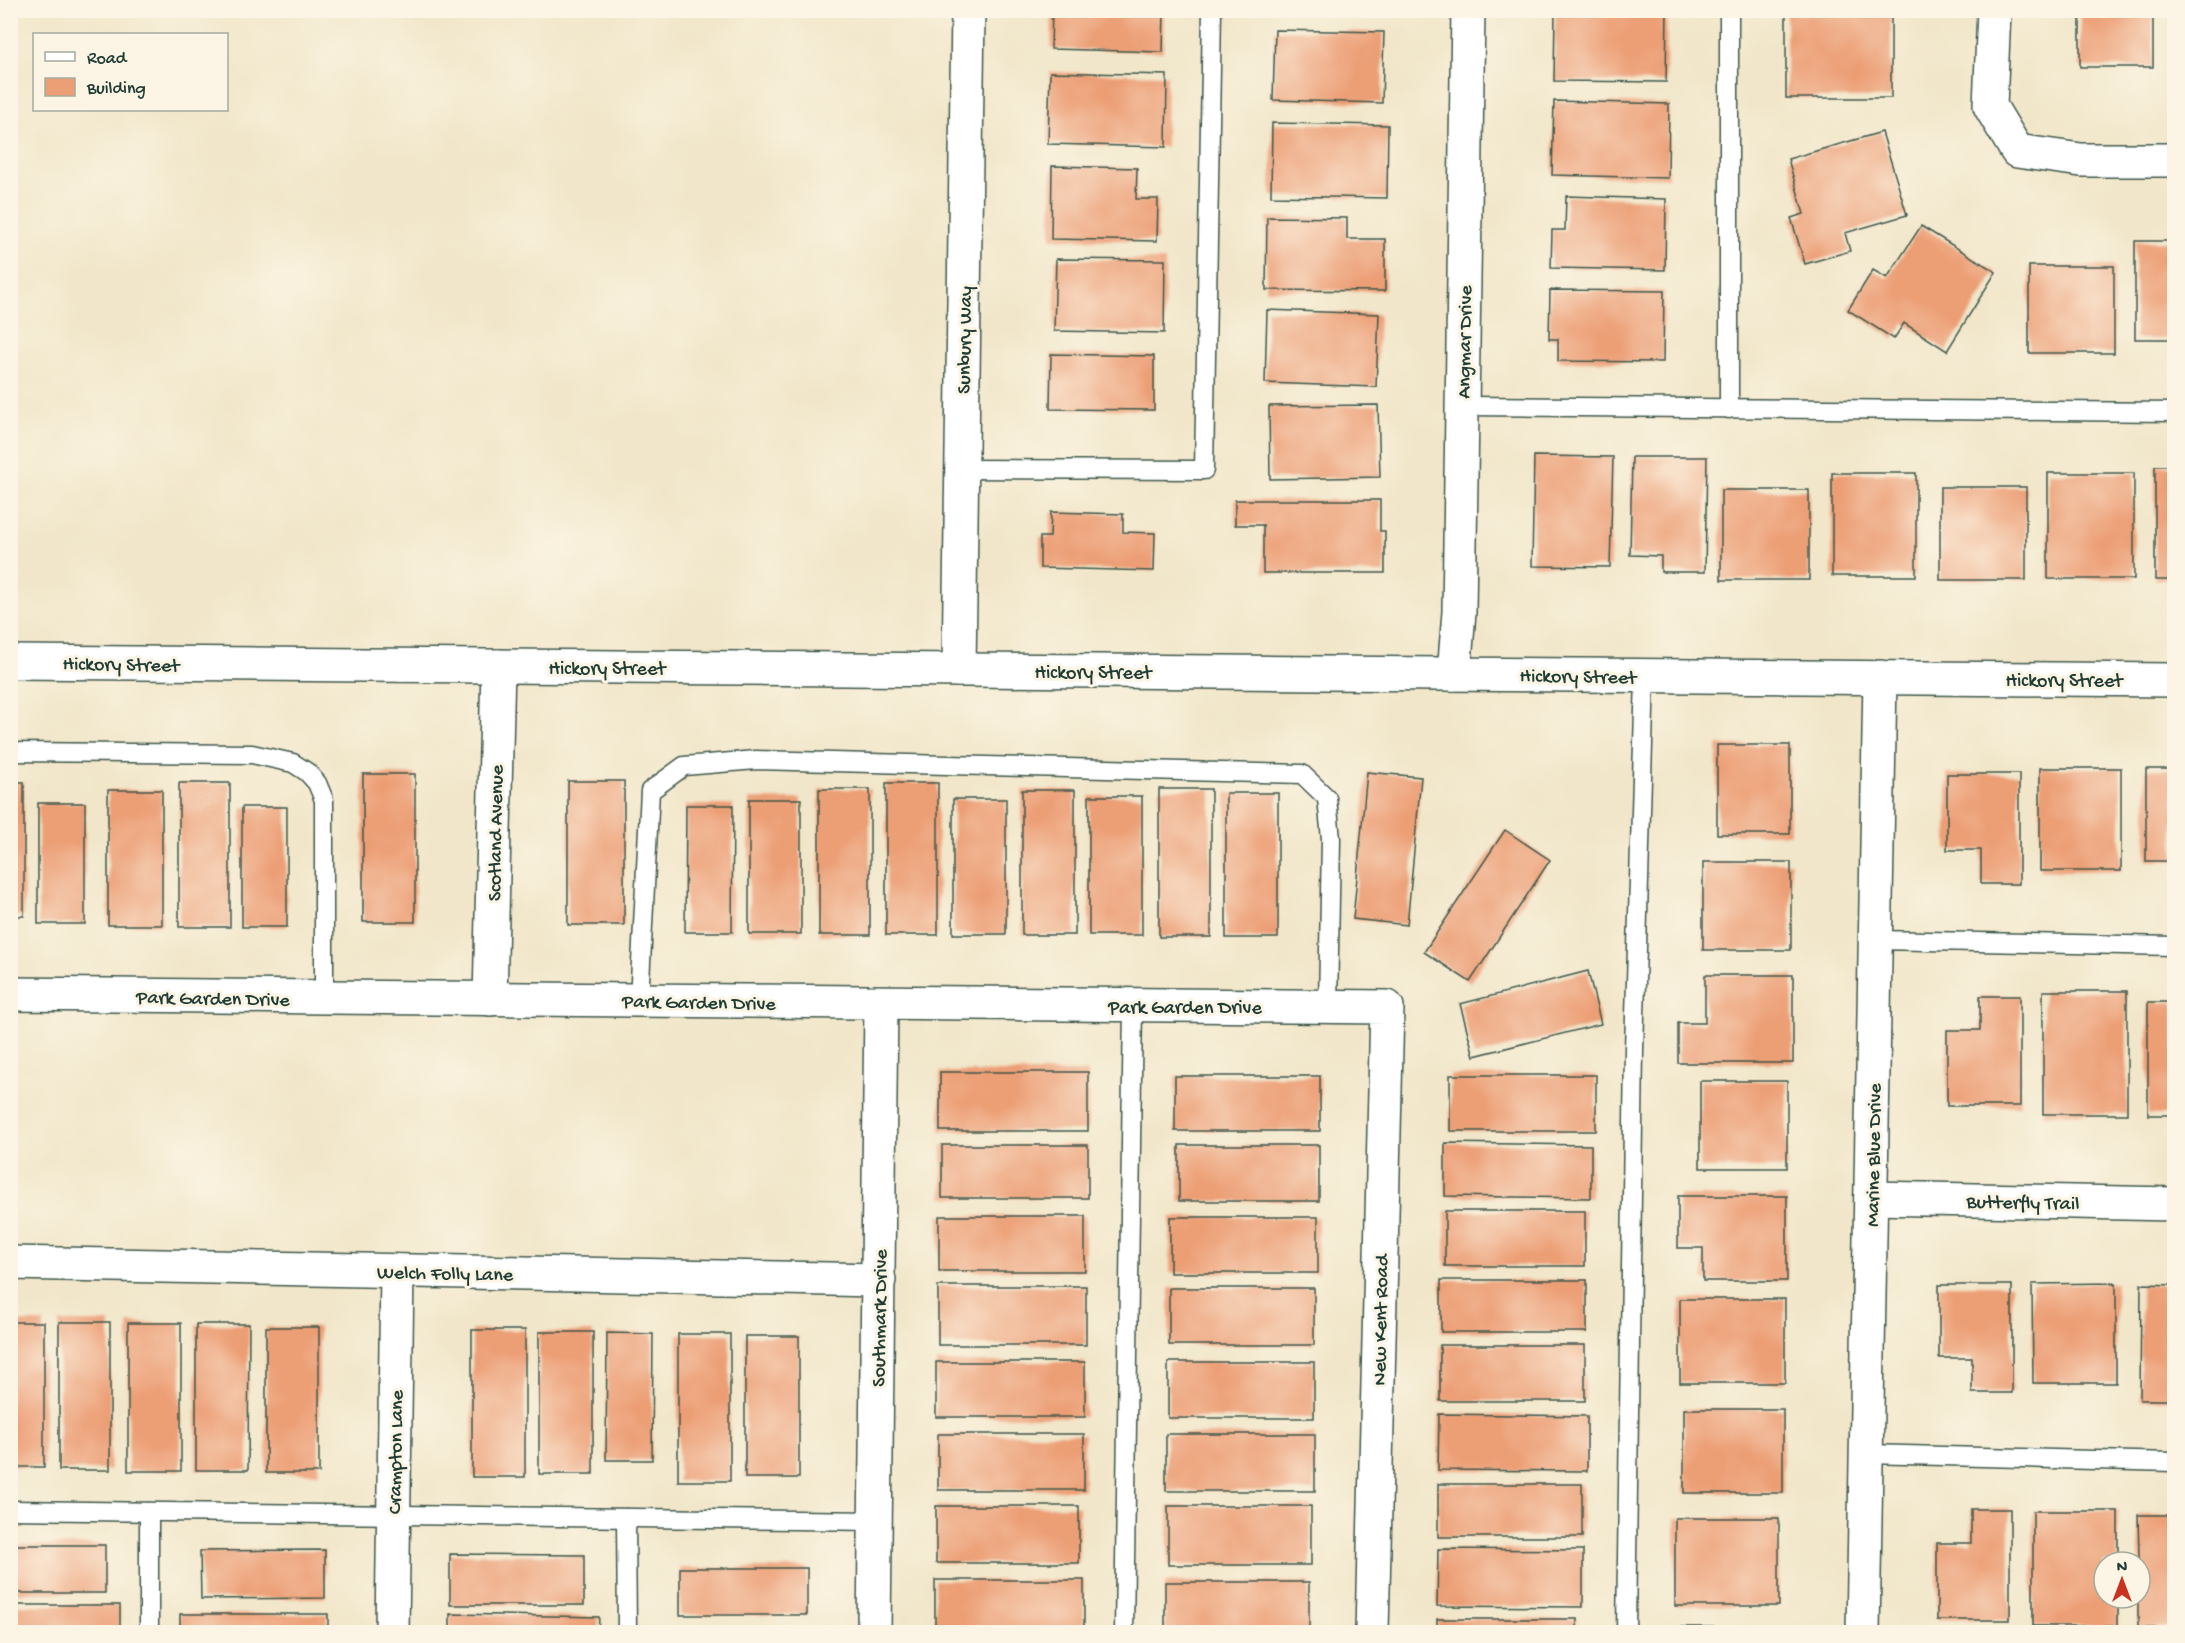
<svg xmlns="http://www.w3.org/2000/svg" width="2185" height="1643" viewBox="0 0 2185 1643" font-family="'Gochi Hand',sans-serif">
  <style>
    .building { fill: #ec9e74 }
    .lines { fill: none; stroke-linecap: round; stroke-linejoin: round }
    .service-casing { stroke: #3e564a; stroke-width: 21 }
    .minor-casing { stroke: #3e564a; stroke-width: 36 }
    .tertiary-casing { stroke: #3e564a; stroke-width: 36 }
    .service { stroke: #fff; stroke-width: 18 }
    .minor { stroke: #fff; stroke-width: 33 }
    .tertiary { stroke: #fff; stroke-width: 33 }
    .labels { text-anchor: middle; stroke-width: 6; stroke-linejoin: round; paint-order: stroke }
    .street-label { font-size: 20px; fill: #1f3d34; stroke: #fcf5e5 }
  </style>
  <rect width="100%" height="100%" fill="#fcf5e5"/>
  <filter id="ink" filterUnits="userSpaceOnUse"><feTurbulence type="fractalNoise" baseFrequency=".0167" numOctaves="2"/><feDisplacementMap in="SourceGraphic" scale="12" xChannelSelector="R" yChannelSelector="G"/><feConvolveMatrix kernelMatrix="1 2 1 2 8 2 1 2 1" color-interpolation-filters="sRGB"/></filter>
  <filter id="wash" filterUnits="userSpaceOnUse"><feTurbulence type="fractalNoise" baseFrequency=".008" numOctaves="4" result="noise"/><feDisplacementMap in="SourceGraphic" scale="24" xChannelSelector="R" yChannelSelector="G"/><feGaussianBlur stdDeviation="1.35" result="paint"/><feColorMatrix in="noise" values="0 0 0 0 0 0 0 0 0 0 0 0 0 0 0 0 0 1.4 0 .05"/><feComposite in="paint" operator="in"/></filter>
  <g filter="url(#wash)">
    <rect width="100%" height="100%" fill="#f1e6c9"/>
    <g id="blocks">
      <!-- building -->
      <g class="building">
        <polygon points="1052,10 1164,10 1163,52 1051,49"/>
        <polygon points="1555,10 1667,10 1666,82 1554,81"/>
        <rect x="2080" y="10" width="73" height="57"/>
        <rect x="1786" y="14" width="105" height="84"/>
        <polygon points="1275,30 1384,32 1382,103 1273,100"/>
        <polygon points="1050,72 1167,75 1166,147 1048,144"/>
        <polygon points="1554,101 1669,104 1668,178 1552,175"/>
        <polygon points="1272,123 1388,125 1387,198 1271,196"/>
        <polygon points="1882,132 1907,215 1845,233 1850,251 1805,264 1791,218 1804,214 1788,159"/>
        <polygon points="1052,166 1137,168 1136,199 1158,199 1157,241 1051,239"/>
        <polygon points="1566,196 1666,199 1665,270 1551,268 1552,230 1565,230"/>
        <polygon points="1267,217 1347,218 1347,239 1385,239 1385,291 1266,290"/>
        <polygon points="1921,226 1996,272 1947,351 1904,323 1894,339 1848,310 1873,270 1887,278"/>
        <rect x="2135" y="241" width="39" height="98"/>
        <polygon points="1056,259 1165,260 1164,333 1054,331"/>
        <rect x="2029" y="266" width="85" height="87"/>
        <polygon points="1550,290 1664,291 1663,362 1558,361 1558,339 1549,339"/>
        <polygon points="1267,310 1379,314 1376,387 1265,383"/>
        <polygon points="1051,354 1154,356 1154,410 1050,409"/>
        <polygon points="1378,405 1380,477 1270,479 1269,406"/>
        <polygon points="1534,456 1613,457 1610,567 1532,566"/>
        <polygon points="1632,457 1707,457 1705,572 1661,572 1661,556 1630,555"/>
        <rect x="2155" y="466" width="19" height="114"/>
        <rect x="1832" y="473" width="84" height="103"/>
        <rect x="2048" y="473" width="86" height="106"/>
        <rect x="1940" y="487" width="86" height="93"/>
        <rect x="1721" y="490" width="88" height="90"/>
        <polygon points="1235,500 1380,500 1380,531 1385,531 1385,573 1263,573 1263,525 1235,525"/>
        <polygon points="1051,512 1123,514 1123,532 1155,533 1154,571 1040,568 1040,537 1050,537"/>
        <rect x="1717" y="745" width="73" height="89"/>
        <rect x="2040" y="768" width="81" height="103"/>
        <rect x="2146" y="769" width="28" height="92"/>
        <polygon points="1367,772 1421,777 1407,925 1353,919"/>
        <rect x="363" y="774" width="52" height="148"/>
        <polygon points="1947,774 2019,774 2019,884 1981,884 1981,850 1947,850"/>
        <rect x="568" y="781" width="56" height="144"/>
        <rect x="10" y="782" width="14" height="134"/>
        <rect x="179" y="783" width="51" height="144"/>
        <rect x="886" y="783" width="52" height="152"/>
        <rect x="819" y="789" width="51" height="146"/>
        <rect x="1159" y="789" width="52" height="148"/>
        <rect x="108" y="790" width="54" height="135"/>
        <rect x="1022" y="790" width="53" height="145"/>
        <rect x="1226" y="793" width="52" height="145"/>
        <rect x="1089" y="796" width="53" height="139"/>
        <rect x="749" y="799" width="52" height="135"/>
        <rect x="953" y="799" width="53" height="135"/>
        <rect x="38" y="803" width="47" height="121"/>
        <polygon points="686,805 733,805 732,932 685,932"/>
        <rect x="242" y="807" width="45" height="120"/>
        <polygon points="1505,830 1550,860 1470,982 1424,952"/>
        <rect x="1703" y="862" width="88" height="88"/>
        <polygon points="1588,971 1601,1024 1474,1056 1460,1004"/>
        <polygon points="1705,975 1793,975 1793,1063 1678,1063 1678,1023 1705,1023"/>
        <rect x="2043" y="991" width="84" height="123"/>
        <polygon points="1980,996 2020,996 2020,1106 1947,1106 1947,1030 1980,1030"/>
        <rect x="2148" y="1002" width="26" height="113"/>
        <rect x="940" y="1072" width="148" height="59"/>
        <rect x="1450" y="1075" width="146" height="56"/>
        <rect x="1175" y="1076" width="145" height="55"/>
        <rect x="1700" y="1081" width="87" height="87"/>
        <polygon points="1445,1143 1591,1145 1591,1198 1445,1196"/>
        <rect x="942" y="1145" width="146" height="53"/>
        <rect x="1179" y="1145" width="140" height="56"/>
        <polygon points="1678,1196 1787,1196 1787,1281 1703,1281 1703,1248 1678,1248"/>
        <rect x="1445" y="1211" width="140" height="55"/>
        <rect x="939" y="1216" width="146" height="55"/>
        <rect x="1170" y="1217" width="148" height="56"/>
        <rect x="1441" y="1280" width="146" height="52"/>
        <polygon points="2116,1283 2116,1383 2033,1383 2032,1284"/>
        <polygon points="2141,1284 2174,1285 2174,1400 2140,1400"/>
        <polygon points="1939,1285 2012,1285 2012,1393 1972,1393 1972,1358 1939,1358"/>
        <rect x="938" y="1286" width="148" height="59"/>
        <rect x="1169" y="1288" width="145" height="57"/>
        <rect x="1680" y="1299" width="105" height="84"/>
        <rect x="10" y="1322" width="34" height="145"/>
        <rect x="59" y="1322" width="51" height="148"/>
        <rect x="128" y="1323" width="53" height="148"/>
        <polygon points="196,1324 249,1324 248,1470 196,1470"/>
        <rect x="266" y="1327" width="53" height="146"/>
        <rect x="472" y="1330" width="53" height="147"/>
        <rect x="539" y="1332" width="54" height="142"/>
        <polygon points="607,1333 653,1334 652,1460 606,1460"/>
        <rect x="678" y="1334" width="52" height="147"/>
        <rect x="745" y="1336" width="54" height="142"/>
        <rect x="1440" y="1345" width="145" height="56"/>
        <rect x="936" y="1362" width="149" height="55"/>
        <rect x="1168" y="1362" width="146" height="56"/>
        <rect x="1684" y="1409" width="99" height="84"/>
        <polygon points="1439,1414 1587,1416 1587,1471 1438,1470"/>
        <rect x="938" y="1434" width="146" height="56"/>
        <rect x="1166" y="1434" width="149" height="57"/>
        <rect x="1438" y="1484" width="144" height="53"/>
        <rect x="936" y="1506" width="143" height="57"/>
        <rect x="1168" y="1506" width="143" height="59"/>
        <polygon points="1971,1509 2010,1509 2010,1620 1937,1620 1937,1543 1971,1543"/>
        <polygon points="2033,1511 2118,1511 2118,1562 2104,1562 2104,1598 2118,1598 2118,1626 2033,1626"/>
        <polygon points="2138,1515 2174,1515 2174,1628 2138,1628 2138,1598 2140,1598"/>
        <rect x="1675" y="1518" width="104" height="88"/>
        <rect x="10" y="1545" width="95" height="48"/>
        <polygon points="1438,1549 1583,1550 1583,1607 1437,1606"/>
        <polygon points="325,1550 325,1598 201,1599 200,1551"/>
        <polygon points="450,1554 584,1555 584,1605 450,1605"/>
        <rect x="680" y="1568" width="127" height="47"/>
        <rect x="935" y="1580" width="149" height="52"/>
        <rect x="1165" y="1582" width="144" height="50"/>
        <rect x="10" y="1605" width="110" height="27"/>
        <rect x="180" y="1614" width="148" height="18"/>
        <polygon points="450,1614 599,1617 598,1632 450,1632"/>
        <rect x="1437" y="1619" width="140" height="13"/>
        <rect x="1672" y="1627" width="106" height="5"/>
        <rect x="665" y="1629" width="144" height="3"/>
      </g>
    </g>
  </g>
  <g filter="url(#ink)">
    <use href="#blocks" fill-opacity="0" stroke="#3e564a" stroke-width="1.5"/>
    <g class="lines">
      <defs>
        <g id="service">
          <polyline points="1462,406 2174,412"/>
          <polyline points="1729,409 1729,10"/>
          <polyline points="961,469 1204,470 1212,10"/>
          <polyline points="10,752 252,754 293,763 307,772 317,783 324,800 324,998"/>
          <polyline points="1876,940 2174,946"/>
          <polyline points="639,1001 650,791 684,766 756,760 1302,774 1327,798 1331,839 1328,1007"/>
          <polyline points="1866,1454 2174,1462"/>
          <polyline points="10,1510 876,1521"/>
          <polyline points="626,1518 627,1632"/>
          <polyline points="149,1632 149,1512"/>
          <polyline points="1124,1632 1133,1005"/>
          <polyline points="1626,1632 1634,1050 1645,676"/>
        </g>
        <g id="minor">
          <polyline points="1994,10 1990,106 2017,151 2081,160 2174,160"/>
          <polyline points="959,670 968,10"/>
          <polyline points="1454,674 1459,612 1468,10"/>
          <polyline points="10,994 1387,1007 1372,1632"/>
          <polyline points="490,999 498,666"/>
          <polyline points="1871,1198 2174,1204"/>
          <polyline points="10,1263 879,1280"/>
          <polyline points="392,1632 397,1271"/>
          <polyline points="874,1632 881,1003"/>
          <polyline points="1863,1632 1880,677"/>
        </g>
        <polyline id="tertiary" points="10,662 2174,680"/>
      </defs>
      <!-- service casing -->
      <use href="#service" class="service-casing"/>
      <!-- minor casing -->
      <use href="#minor" class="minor-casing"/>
      <!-- tertiary casing -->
      <use href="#tertiary" class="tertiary-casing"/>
      <!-- service -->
      <use href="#service" class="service"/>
      <!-- minor -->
      <use href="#minor" class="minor"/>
      <!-- tertiary -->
      <use href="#tertiary" class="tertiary"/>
    </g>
  </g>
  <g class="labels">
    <!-- street labels -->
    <g class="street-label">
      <text transform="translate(963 340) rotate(-89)" y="7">Sunbury Way</text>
      <text transform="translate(1463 342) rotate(-89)" y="7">Angmar Drive</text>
      <text transform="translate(121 663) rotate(1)" y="7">Hickory Street</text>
      <text x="607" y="674">Hickory Street</text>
      <text x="1093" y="678">Hickory Street</text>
      <text transform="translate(1578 675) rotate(1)" y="7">Hickory Street</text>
      <text x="2064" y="686">Hickory Street</text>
      <text transform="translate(494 833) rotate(-89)" y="7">Scotland Avenue</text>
      <text transform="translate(213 997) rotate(1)" y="7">Park Garden Drive</text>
      <text transform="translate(699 1001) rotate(1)" y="7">Park Garden Drive</text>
      <text x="1185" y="1013">Park Garden Drive</text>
      <text transform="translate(1872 1155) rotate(-89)" y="7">Marine Blue Drive</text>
      <text transform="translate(2023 1201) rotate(1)" y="7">Butterfly Trail</text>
      <text transform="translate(445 1272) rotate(1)" y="7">Welch Folly Lane</text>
      <text transform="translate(878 1318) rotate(-89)" y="7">Southmark Drive</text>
      <text transform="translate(1379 1320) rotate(-89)" y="7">New Kent Road</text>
      <text transform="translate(394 1452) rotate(-89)" y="7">Crampton Lane</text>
    </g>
  </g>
  <!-- margin -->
  <rect width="2185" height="1643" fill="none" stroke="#fcf5e5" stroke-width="36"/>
  <!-- legend -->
  <rect x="33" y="33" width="195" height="78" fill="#fcf5e5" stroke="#a4ab9e" stroke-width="1.5"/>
  <rect x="45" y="52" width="30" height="9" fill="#ffffff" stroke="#a4ab9e" stroke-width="1.5"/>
  <text x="87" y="63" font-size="18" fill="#1f3d34">Road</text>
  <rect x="45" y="78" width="30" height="18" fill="#ec9e74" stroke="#a4ab9e" stroke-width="1.5"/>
  <text x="87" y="93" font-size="18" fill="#1f3d34">Building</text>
  <!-- north arrow -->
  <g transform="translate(2122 1580)"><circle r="28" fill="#fcf5e5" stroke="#a4ab9e" stroke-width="1.5"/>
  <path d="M0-4.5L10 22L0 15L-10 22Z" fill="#c8321e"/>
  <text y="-9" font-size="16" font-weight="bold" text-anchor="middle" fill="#1f3d34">N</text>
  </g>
</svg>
